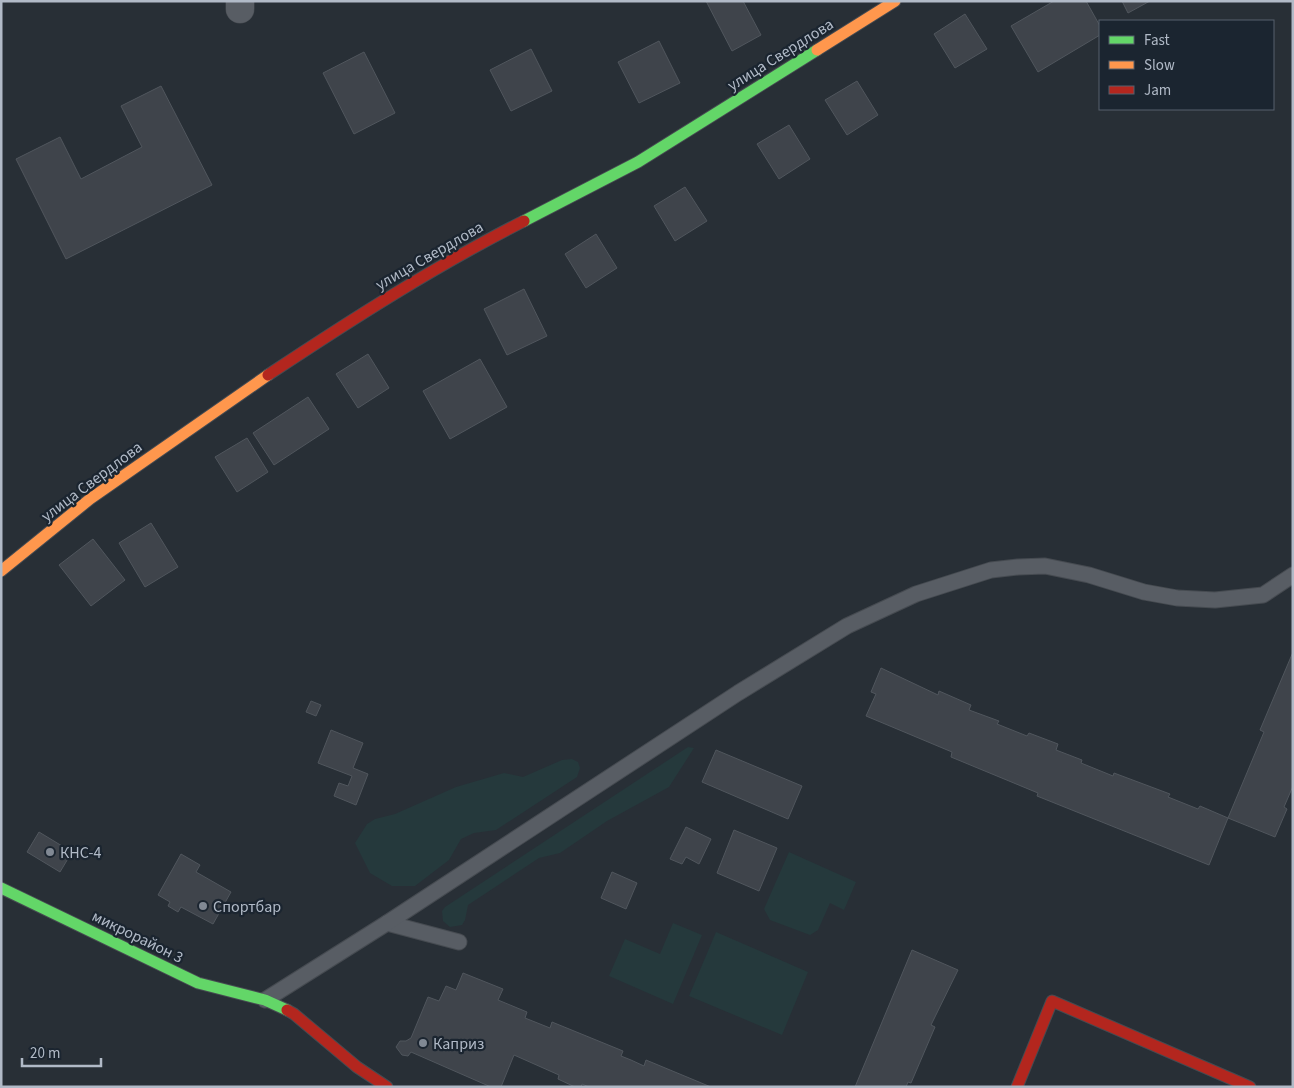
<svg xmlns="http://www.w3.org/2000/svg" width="1294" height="1088" viewBox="0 0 1294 1088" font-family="'Source Sans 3',sans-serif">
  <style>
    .green { fill: #25393c }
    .building { fill: #3f444b; stroke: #50565d }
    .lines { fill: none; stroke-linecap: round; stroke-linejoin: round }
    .lane-casing { stroke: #464b51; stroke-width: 17 }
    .street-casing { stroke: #464b51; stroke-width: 29 }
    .fast-casing { stroke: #464b51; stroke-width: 13 }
    .slow-casing { stroke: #464b51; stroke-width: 13 }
    .jam-casing { stroke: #464b51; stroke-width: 13 }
    .lane { stroke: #585d64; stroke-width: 15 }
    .street { stroke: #585d64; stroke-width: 28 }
    .fast { stroke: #63d668; stroke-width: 11 }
    .slow { stroke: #ff974d; stroke-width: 11 }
    .jam { stroke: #b3261e; stroke-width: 11 }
    .poi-dot { fill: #818994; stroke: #1b2530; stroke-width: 2 }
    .labels { text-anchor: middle; stroke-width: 4.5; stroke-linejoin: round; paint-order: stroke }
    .street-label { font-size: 16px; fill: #b1bac7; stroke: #1b2530 }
    .poi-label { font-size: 16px; fill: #b1bac7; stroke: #1b2530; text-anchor: start }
  </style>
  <rect width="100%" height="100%" fill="#282f36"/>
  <!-- green -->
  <g class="green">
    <polygon points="688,747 694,748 669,787 607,821 560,853 539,858 468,905 465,920 462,925 450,927 443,921 442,911 445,907"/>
    <polygon points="572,759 578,762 580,768 577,777 496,830 474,833 461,839 449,860 415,886 392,886 370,873 355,843 367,824 375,819 395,814 456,787 504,773 523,777 562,760"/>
    <polygon points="789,852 856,882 844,910 830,903 818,930 810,935 770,920 764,909"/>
    <polygon points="673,923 702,935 673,1004 609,976 625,939 660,954"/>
    <polygon points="716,932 808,972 782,1035 689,996"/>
  </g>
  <!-- building -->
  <g class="building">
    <polygon points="706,1 743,1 761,35 732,51"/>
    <polygon points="1054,1 1086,1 1100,26 1100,35 1038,72 1011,26"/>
    <polygon points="1122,1 1150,1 1128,13"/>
    <polygon points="965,14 987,49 955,68 934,34"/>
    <polygon points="659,41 680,83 639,103 618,62"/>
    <polygon points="531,49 552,91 511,111 490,70"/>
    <polygon points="364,52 395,113 354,134 323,73"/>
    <polygon points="857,81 878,115 847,135 825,100"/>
    <polygon points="161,86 212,185 66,259 16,159 60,137 81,179 142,147 121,106"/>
    <polygon points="789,125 810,159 779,179 757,144"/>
    <polygon points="685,187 707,221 675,241 654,206"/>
    <polygon points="596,234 617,268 586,288 565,254"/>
    <polygon points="524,289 547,336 507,355 484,309"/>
    <polygon points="368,354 389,388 358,408 336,374"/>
    <polygon points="480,359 507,407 450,439 423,391"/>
    <polygon points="308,397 329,429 274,465 253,433"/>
    <polygon points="247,438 268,472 237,492 215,457"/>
    <polygon points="151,523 178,567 145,587 119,543"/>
    <polygon points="93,539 125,580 91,606 59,565"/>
    <polygon points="1293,652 1293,786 1284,807 1287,809 1275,837 1228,818 1264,732 1260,730"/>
    <polygon points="881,668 938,695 939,691 971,705 969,710 999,721 997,724 1027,736 1029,733 1058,744 1056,750 1082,760 1081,763 1113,776 1114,773 1170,794 1168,797 1198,809 1200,806 1228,818 1209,865 1037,796 1038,793 951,757 952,752 866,716 876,694 871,692"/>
    <polygon points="311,701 321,705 316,716 306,712"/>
    <polygon points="331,730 363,743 353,768 368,774 356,805 334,796 339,783 348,786 352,776 318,763"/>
    <polygon points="716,750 802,786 788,819 702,782"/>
    <polygon points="686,827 711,839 699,864 686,857 682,864 670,859"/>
    <polygon points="734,830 777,848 759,891 717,873"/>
    <polygon points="39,832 72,852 60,872 27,852"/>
    <polygon points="181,854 200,865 196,872 231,892 213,924 181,907 178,912 168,906 170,902 158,895"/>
    <polygon points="612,872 637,883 626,909 601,898"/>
    <polygon points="912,950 958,970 931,1025 935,1027 911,1083 908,1082 906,1087 855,1087"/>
    <polygon points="463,973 503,989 498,1000 527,1012 525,1018 550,1028 552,1022 623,1051 621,1056 631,1060 644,1066 646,1060 711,1087 589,1087 582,1084 581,1087 575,1087 558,1079 559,1075 514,1055 501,1087 491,1087 411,1052 408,1056 402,1055 396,1047 400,1041 406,1041 411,1038 428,997 439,1001 446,986 456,990"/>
  </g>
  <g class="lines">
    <defs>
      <g id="lane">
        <polyline points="387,923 459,942"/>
        <polyline points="265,1000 387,923 738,693 847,626 916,594 991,570 1018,567 1045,566 1089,575 1144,592 1177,598 1215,600 1263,595 1293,575"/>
      </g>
      <polyline id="street" points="240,1 240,9"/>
      <g id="fast">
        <polyline points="524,221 638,162 817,50"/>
        <polyline points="1,888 198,983 265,1000 287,1010"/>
      </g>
      <g id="slow">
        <polyline points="817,50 895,1"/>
        <polyline points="1,571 90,499 268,375"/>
      </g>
      <g id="jam">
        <path d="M268 375C351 320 435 266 524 221"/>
        <polyline points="287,1010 294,1014 357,1067 387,1087"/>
        <polyline points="1017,1087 1052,1001 1250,1087"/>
      </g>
    </defs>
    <!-- lane casing -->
    <use href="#lane" class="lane-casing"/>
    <!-- street casing -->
    <use href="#street" class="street-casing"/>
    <!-- fast casing -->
    <use href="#fast" class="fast-casing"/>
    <!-- slow casing -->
    <use href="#slow" class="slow-casing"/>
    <!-- jam casing -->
    <use href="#jam" class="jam-casing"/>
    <!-- lane -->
    <use href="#lane" class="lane"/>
    <!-- street -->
    <use href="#street" class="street"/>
    <!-- fast -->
    <use href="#fast" class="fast"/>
    <!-- slow -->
    <use href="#slow" class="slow"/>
    <!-- jam -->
    <use href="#jam" class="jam"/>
  </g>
  <!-- markers -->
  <g class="poi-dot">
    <circle cx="50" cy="852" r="5"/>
    <circle cx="203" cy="906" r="5"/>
    <circle cx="423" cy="1043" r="5"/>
  </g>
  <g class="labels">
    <!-- street labels -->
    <g class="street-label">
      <text transform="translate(780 54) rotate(-32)" y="6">улица Свердлова</text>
      <text transform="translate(429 255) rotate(-30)" y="6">улица Свердлова</text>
      <text transform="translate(91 481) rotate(-37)" y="6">улица Свердлова</text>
      <text transform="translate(138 936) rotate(26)" y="6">микрорайон 3</text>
    </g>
    <!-- poi labels -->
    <g class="poi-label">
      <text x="60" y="858">КНС-4</text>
      <text x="213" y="912">Спортбар</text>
      <text x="433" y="1049">Каприз</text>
    </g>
  </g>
  <!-- border -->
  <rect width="1294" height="1088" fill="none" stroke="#b1bac7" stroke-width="5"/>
  <!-- legend -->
  <rect x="1099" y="20" width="175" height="90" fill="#1b2530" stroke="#57616c"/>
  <rect x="1109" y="36" width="25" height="8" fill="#63d668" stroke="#57616c"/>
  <text x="1144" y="45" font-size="15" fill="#b1bac7">Fast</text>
  <rect x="1109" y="61" width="25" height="8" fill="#ff974d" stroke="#57616c"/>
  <text x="1144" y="70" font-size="15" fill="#b1bac7">Slow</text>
  <rect x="1109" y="86" width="25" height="8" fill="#b3261e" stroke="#57616c"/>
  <text x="1144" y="95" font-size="15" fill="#b1bac7">Jam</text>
  <!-- scale -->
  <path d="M22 1058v8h79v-8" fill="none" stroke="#b1bac7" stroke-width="2.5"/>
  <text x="30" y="1058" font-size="15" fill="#b1bac7" stroke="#1b2530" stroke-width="4" paint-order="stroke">20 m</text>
</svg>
